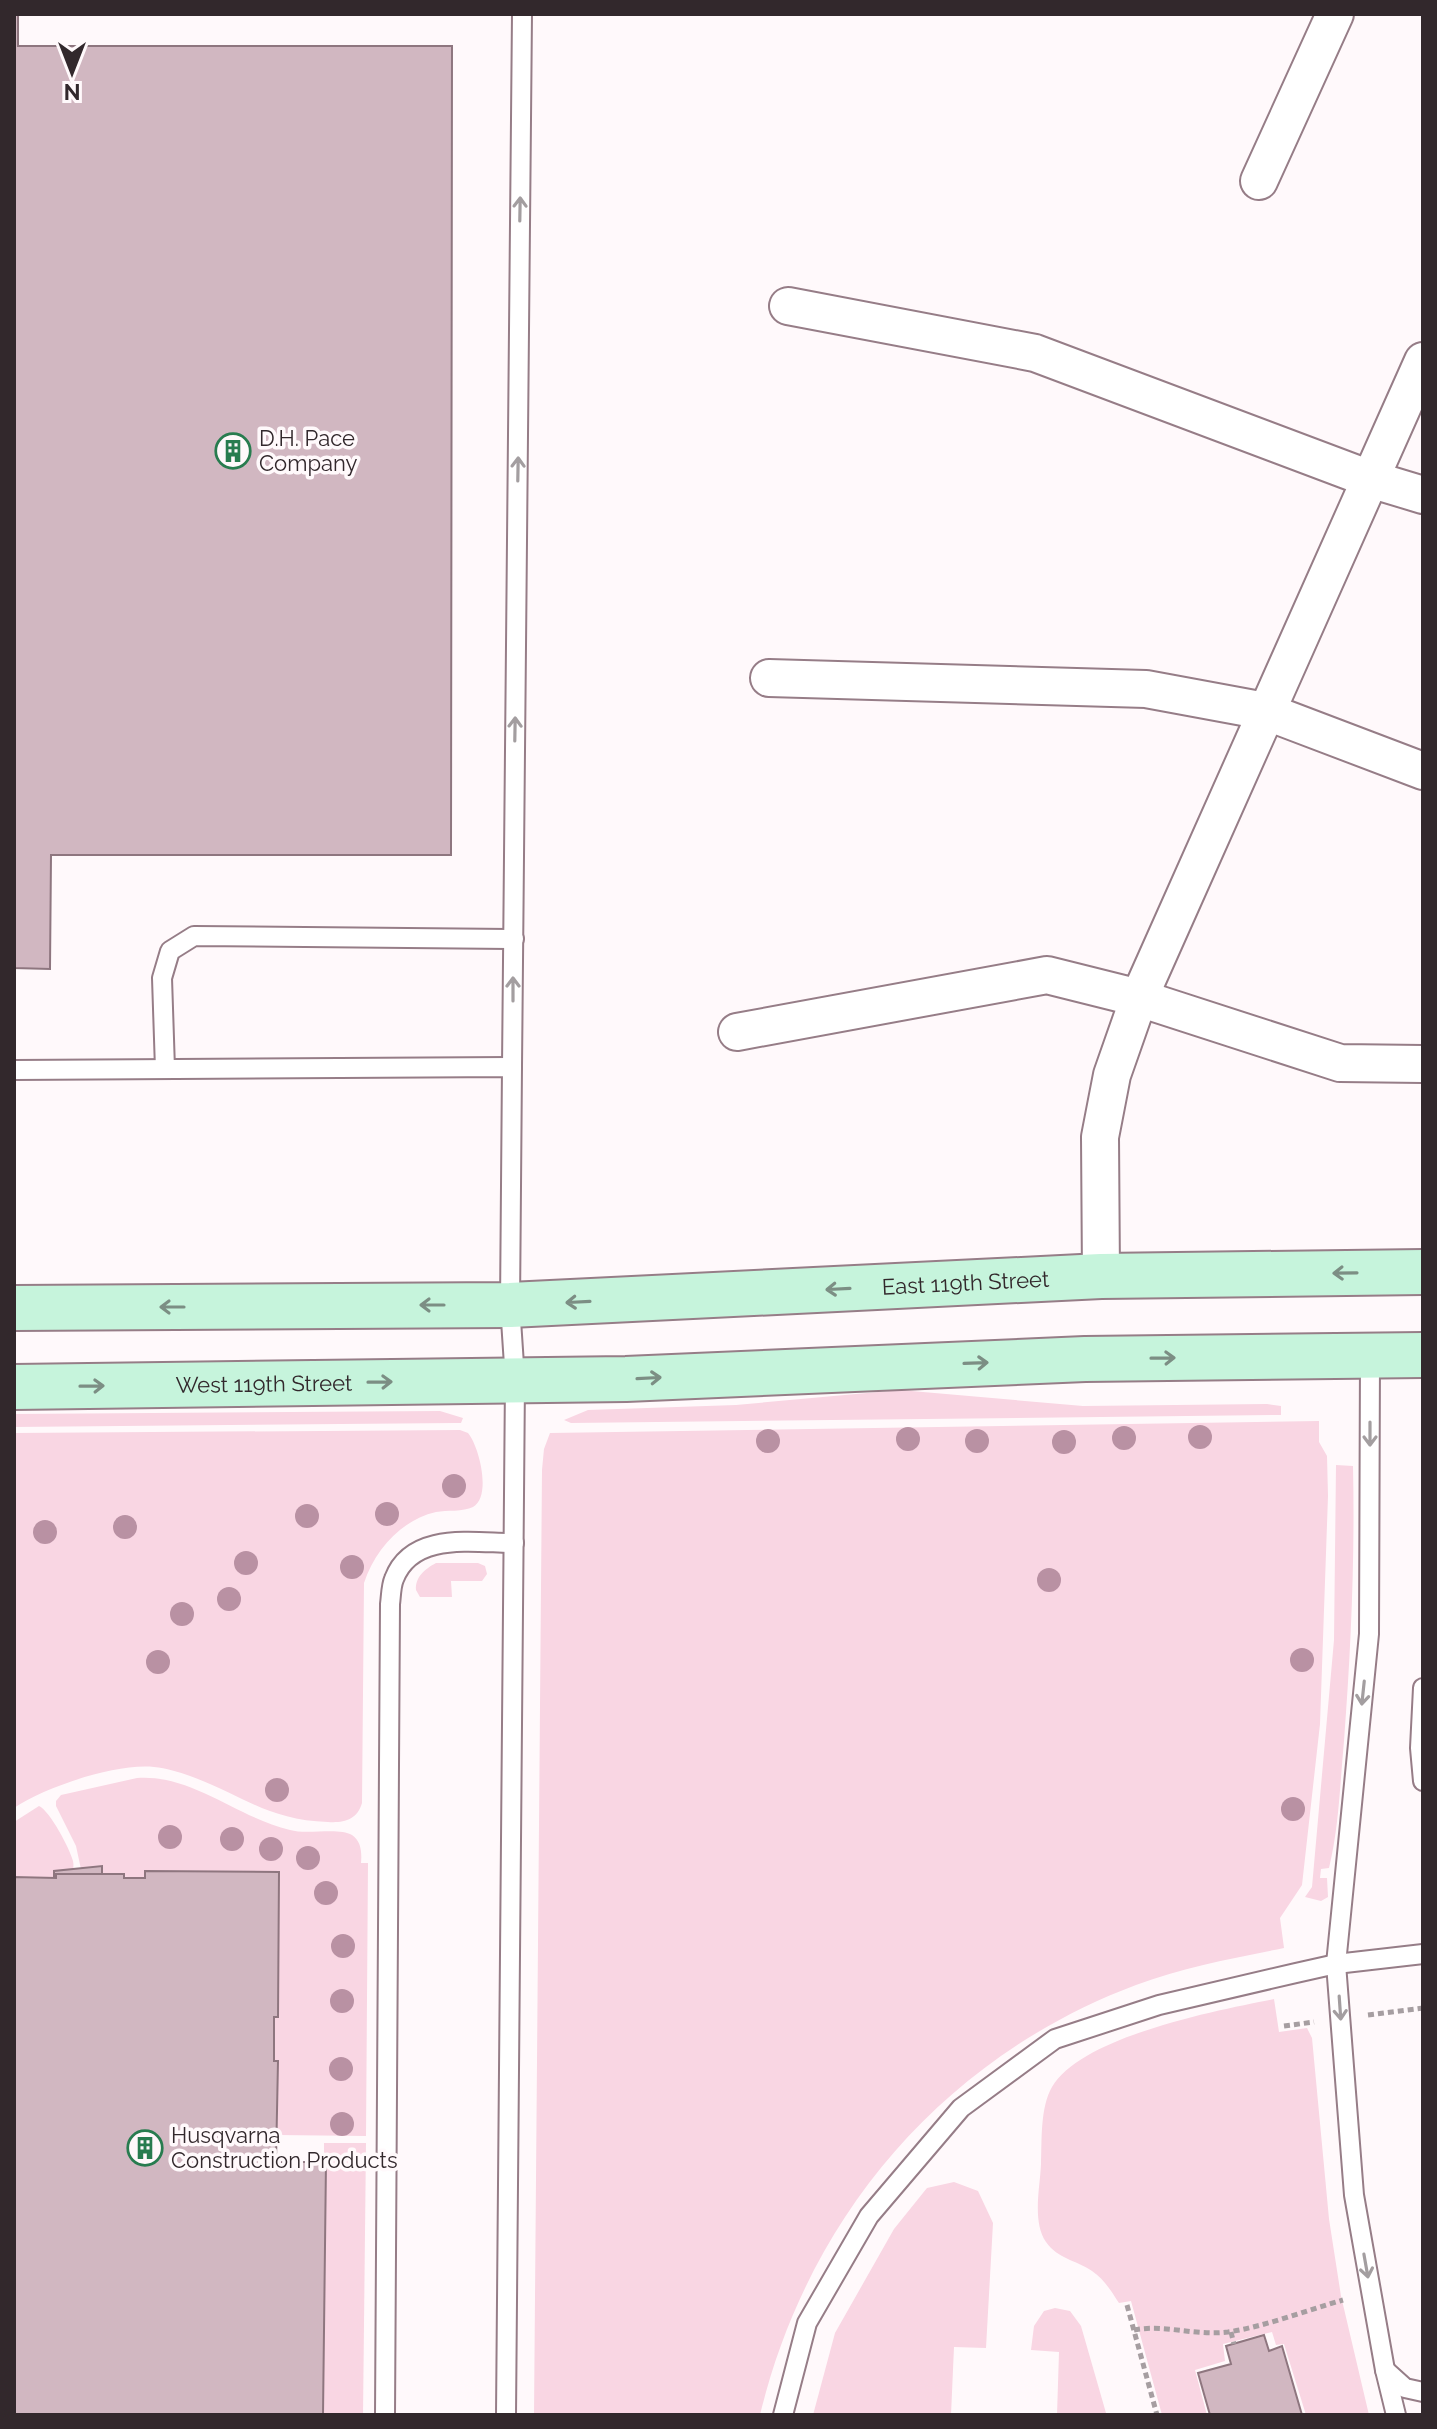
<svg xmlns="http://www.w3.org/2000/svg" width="1437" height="2429" viewBox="0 0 1437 2429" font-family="Raleway,sans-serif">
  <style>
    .green { fill: #f9d6e3 }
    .building { fill: #d1b7c1; stroke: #8e767f; stroke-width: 2 }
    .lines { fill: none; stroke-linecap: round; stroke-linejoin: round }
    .service-casing { stroke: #967d87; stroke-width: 22 }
    .minor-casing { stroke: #967d87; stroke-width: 40 }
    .secondary-casing { stroke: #967d87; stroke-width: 48 }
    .path { stroke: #a69ea1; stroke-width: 5; stroke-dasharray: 6 4; stroke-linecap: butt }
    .service { stroke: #fff; stroke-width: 18 }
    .minor { stroke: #fff; stroke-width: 36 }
    .secondary { stroke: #c6f4dc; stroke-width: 44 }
    .tree { fill: #b991a3 }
    .oneway { stroke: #a39ea0 }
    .oneway2 { stroke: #7c8e84 }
    .labels { text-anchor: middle; stroke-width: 7; stroke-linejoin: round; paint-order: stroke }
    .poi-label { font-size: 22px; fill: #32282c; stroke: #fff9fb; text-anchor: start }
    .street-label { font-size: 22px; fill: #32282c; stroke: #fff9fb }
  </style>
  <rect width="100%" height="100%" fill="#fff9fb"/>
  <!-- green -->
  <g class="green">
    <polygon points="900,1390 1083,1406 1267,1404 1281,1406 1281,1415 571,1423 564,1420 588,1410 736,1405"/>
    <polygon points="440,1411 463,1418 461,1423 456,1423 14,1427 14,1414"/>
    <path d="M1319 1421V1442L1327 1456 1328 1496 1320 1724 1302 1885 1280 1918 1284 1948C1234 1958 1184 1967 1136 1985 944 2057 808 2216 760 2415H534L542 1470 544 1449 550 1433Z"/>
    <path d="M460 1430 468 1433C479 1446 492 1496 473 1507 463 1512 447 1510 436 1512 401 1520 375 1550 364 1583L362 1803C357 1820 344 1823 328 1822 267 1820 243 1795 190 1776 179 1772 166 1768 154 1767 116 1763 45 1787 14 1808V1433Z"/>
    <path d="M1336 1465 1353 1466C1355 1558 1351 1649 1344 1741 1340 1783 1339 1827 1329 1868L1321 1869 1320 1878H1327L1328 1897 1321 1901 1305 1897 1312 1887 1334 1640Z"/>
    <path d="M436 1563H478L485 1566 487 1574 482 1581H451L452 1597H420L416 1590C415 1577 425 1569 436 1563Z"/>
    <path d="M137 1778C192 1774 238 1818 290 1830 307 1835 339 1827 352 1835 361 1841 362 1852 361 1863H368L366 2136 277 2135 278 2062 274 2061V2017H278L279 1872 145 1871V1878L82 1874 76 1846 56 1806V1801L61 1795 70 1793Z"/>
    <path d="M39 1806C50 1811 70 1849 73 1861 74 1865 73 1869 73 1874L56 1878 14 1877V1822Z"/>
    <path d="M1274 1999 1279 2032 1307 2028 1312 2038 1329 2219 1341 2296 1369 2415H1306L1284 2344 1276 2345 1272 2332 1223 2344 1225 2361 1195 2370 1207 2415H1162L1131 2301 1119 2303C1111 2291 1104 2279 1092 2271 1076 2260 1058 2259 1046 2242 1032 2221 1040 2188 1041 2164 1042 2140 1040 2108 1052 2087 1082 2036 1218 2010 1274 1999Z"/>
    <polygon points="324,2143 366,2143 363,2415 323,2415"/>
    <polygon points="954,2182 978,2191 993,2223 986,2348 954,2347 951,2415 813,2415 835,2333 894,2229 927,2188"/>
    <polygon points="1055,2308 1070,2311 1081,2326 1106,2413 1057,2415 1059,2352 1031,2350 1034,2326 1044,2311"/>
  </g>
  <!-- building -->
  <g class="building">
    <polygon points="14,14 18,14 18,46 452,46 451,855 51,855 50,969 14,968"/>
    <polygon points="102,1866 102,1878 54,1878 54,1871"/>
    <polygon points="145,1871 279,1872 278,2017 274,2017 274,2061 278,2061 276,2162 326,2162 323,2415 14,2415 14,1877 56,1878 56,1874 124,1874 124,1878 145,1878"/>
    <polygon points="1264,2335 1269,2351 1282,2346 1302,2415 1210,2415 1198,2373 1231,2364 1226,2346"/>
  </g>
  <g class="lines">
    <defs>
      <g id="service">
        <polyline points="512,1067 522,14"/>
        <polyline points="165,1069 162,978 170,951 194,936 514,939"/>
        <polyline points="14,1070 512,1067 510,1305 515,1380 506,2415"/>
        <polyline points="1370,1356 1369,1634 1336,1964 1354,2195 1385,2370 1396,2415"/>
        <polyline points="1423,1688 1420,1748 1423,1781"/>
        <polyline points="1385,2370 1405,2388 1423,2392"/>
        <path d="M385 2415 390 1604C391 1597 391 1586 394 1579 412 1531 474 1543 514 1543"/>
        <polyline points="783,2415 807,2323 869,2216 961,2108 1055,2039 1159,2005 1296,1973 1336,1964 1423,1954"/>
      </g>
      <g id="minor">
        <polyline points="1259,181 1335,14"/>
        <polyline points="788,306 1035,353 1370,479 1423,495"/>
        <polyline points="769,678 1146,689 1265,711 1423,771"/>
        <polyline points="737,1032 1047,975 1139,998 1340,1063 1423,1064"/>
        <polyline points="1101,1276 1100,1137 1112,1075 1139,998 1423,361"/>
      </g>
      <g id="secondary">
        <path id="s1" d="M14 1308 510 1305 1101 1276 1423 1272"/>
        <path id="s2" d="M14 1387 626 1379 1085 1359 1423 1355"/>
      </g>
    </defs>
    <!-- service casing -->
    <use href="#service" class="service-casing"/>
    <!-- minor casing -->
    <use href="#minor" class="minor-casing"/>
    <!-- secondary casing -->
    <use href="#secondary" class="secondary-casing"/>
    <!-- path -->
    <g class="path">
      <polyline points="1368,2015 1423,2008"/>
      <polyline points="1284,2026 1314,2022"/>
      <polyline points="1127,2305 1157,2415"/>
      <path d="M1134 2330C1165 2324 1193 2336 1228 2332 1263 2327 1308 2310 1343 2300"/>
      <polyline points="1231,2332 1234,2344"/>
    </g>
    <!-- service -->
    <use href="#service" class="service"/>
    <!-- minor -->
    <use href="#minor" class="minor"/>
    <!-- secondary -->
    <use href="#secondary" class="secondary"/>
  </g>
  <!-- trees -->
  <g class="tree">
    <circle cx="1200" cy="1437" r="12"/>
    <circle cx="1124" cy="1438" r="12"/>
    <circle cx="908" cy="1439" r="12"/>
    <circle cx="768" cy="1441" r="12"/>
    <circle cx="977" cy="1441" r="12"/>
    <circle cx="1064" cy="1442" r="12"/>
    <circle cx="454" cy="1486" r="12"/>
    <circle cx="387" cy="1514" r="12"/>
    <circle cx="307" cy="1516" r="12"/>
    <circle cx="125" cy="1527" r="12"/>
    <circle cx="45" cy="1532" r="12"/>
    <circle cx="246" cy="1563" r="12"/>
    <circle cx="352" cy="1567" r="12"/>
    <circle cx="1049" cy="1580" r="12"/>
    <circle cx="229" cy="1599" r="12"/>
    <circle cx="182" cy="1614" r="12"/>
    <circle cx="1302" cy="1660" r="12"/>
    <circle cx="158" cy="1662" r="12"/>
    <circle cx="277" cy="1790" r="12"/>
    <circle cx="1293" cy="1809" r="12"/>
    <circle cx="170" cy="1837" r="12"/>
    <circle cx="232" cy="1839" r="12"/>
    <circle cx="271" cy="1849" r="12"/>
    <circle cx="308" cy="1858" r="12"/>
    <circle cx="326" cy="1893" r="12"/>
    <circle cx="343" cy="1946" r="12"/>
    <circle cx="342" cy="2001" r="12"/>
    <circle cx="341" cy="2069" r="12"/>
    <circle cx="342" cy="2124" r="12"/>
  </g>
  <!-- one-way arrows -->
  <defs><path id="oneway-shaft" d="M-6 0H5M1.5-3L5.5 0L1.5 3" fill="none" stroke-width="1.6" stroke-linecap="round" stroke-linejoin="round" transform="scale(2)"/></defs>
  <g class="oneway">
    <use href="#oneway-shaft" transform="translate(520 209) rotate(-89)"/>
    <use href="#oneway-shaft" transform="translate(518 469) rotate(-89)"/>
    <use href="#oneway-shaft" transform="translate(515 729) rotate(-89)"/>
    <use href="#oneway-shaft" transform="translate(513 989) rotate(-90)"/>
    <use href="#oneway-shaft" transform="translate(1370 1434) rotate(90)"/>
    <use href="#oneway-shaft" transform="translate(1363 1693) rotate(96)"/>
    <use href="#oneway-shaft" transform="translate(1340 2008) rotate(86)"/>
    <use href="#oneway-shaft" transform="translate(1366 2266) rotate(80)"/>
  </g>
  <g class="oneway2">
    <use href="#oneway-shaft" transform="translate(1345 1273) rotate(179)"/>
    <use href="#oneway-shaft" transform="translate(838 1289) rotate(177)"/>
    <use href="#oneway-shaft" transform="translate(578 1302) rotate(177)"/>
    <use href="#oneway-shaft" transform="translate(432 1305) rotate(180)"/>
    <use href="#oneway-shaft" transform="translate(172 1307) rotate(180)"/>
    <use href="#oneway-shaft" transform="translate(1163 1358) rotate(-1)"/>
    <use href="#oneway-shaft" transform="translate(976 1363) rotate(-2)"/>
    <use href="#oneway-shaft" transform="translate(649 1378) rotate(-3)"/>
    <use href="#oneway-shaft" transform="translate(380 1382) rotate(-1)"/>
    <use href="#oneway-shaft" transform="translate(92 1386) rotate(-1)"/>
  </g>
  <!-- icons -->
  <defs>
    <symbol id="building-ring" viewBox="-11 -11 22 22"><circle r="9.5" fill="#fff9fb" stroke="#287c4f" stroke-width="1.5"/><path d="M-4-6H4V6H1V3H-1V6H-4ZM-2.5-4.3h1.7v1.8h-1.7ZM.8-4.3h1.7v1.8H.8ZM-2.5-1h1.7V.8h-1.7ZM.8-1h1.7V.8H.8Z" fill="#287c4f"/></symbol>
  </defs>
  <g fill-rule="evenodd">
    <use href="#building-ring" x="213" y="431" width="40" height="40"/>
    <use href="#building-ring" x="125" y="2128" width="40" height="40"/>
  </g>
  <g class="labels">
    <!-- poi labels -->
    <g class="poi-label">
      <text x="259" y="446">D.H. Pace<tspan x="259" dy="25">Company</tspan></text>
      <text x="171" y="2143">Husqvarna<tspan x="171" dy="25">Construction Products</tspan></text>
    </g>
    <!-- street labels -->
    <g class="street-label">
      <text dy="8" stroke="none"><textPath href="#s1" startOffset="952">East 119th Street</textPath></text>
      <text dy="8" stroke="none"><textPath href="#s2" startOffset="250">West 119th Street</textPath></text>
    </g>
  </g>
  <!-- border -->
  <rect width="1437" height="2429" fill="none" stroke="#32282c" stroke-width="32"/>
  <!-- north arrow -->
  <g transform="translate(72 72) rotate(180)" stroke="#fff9fb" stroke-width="6" paint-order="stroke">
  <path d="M0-6L14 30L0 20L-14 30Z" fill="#32282c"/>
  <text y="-12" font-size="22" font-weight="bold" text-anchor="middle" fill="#32282c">N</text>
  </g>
</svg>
